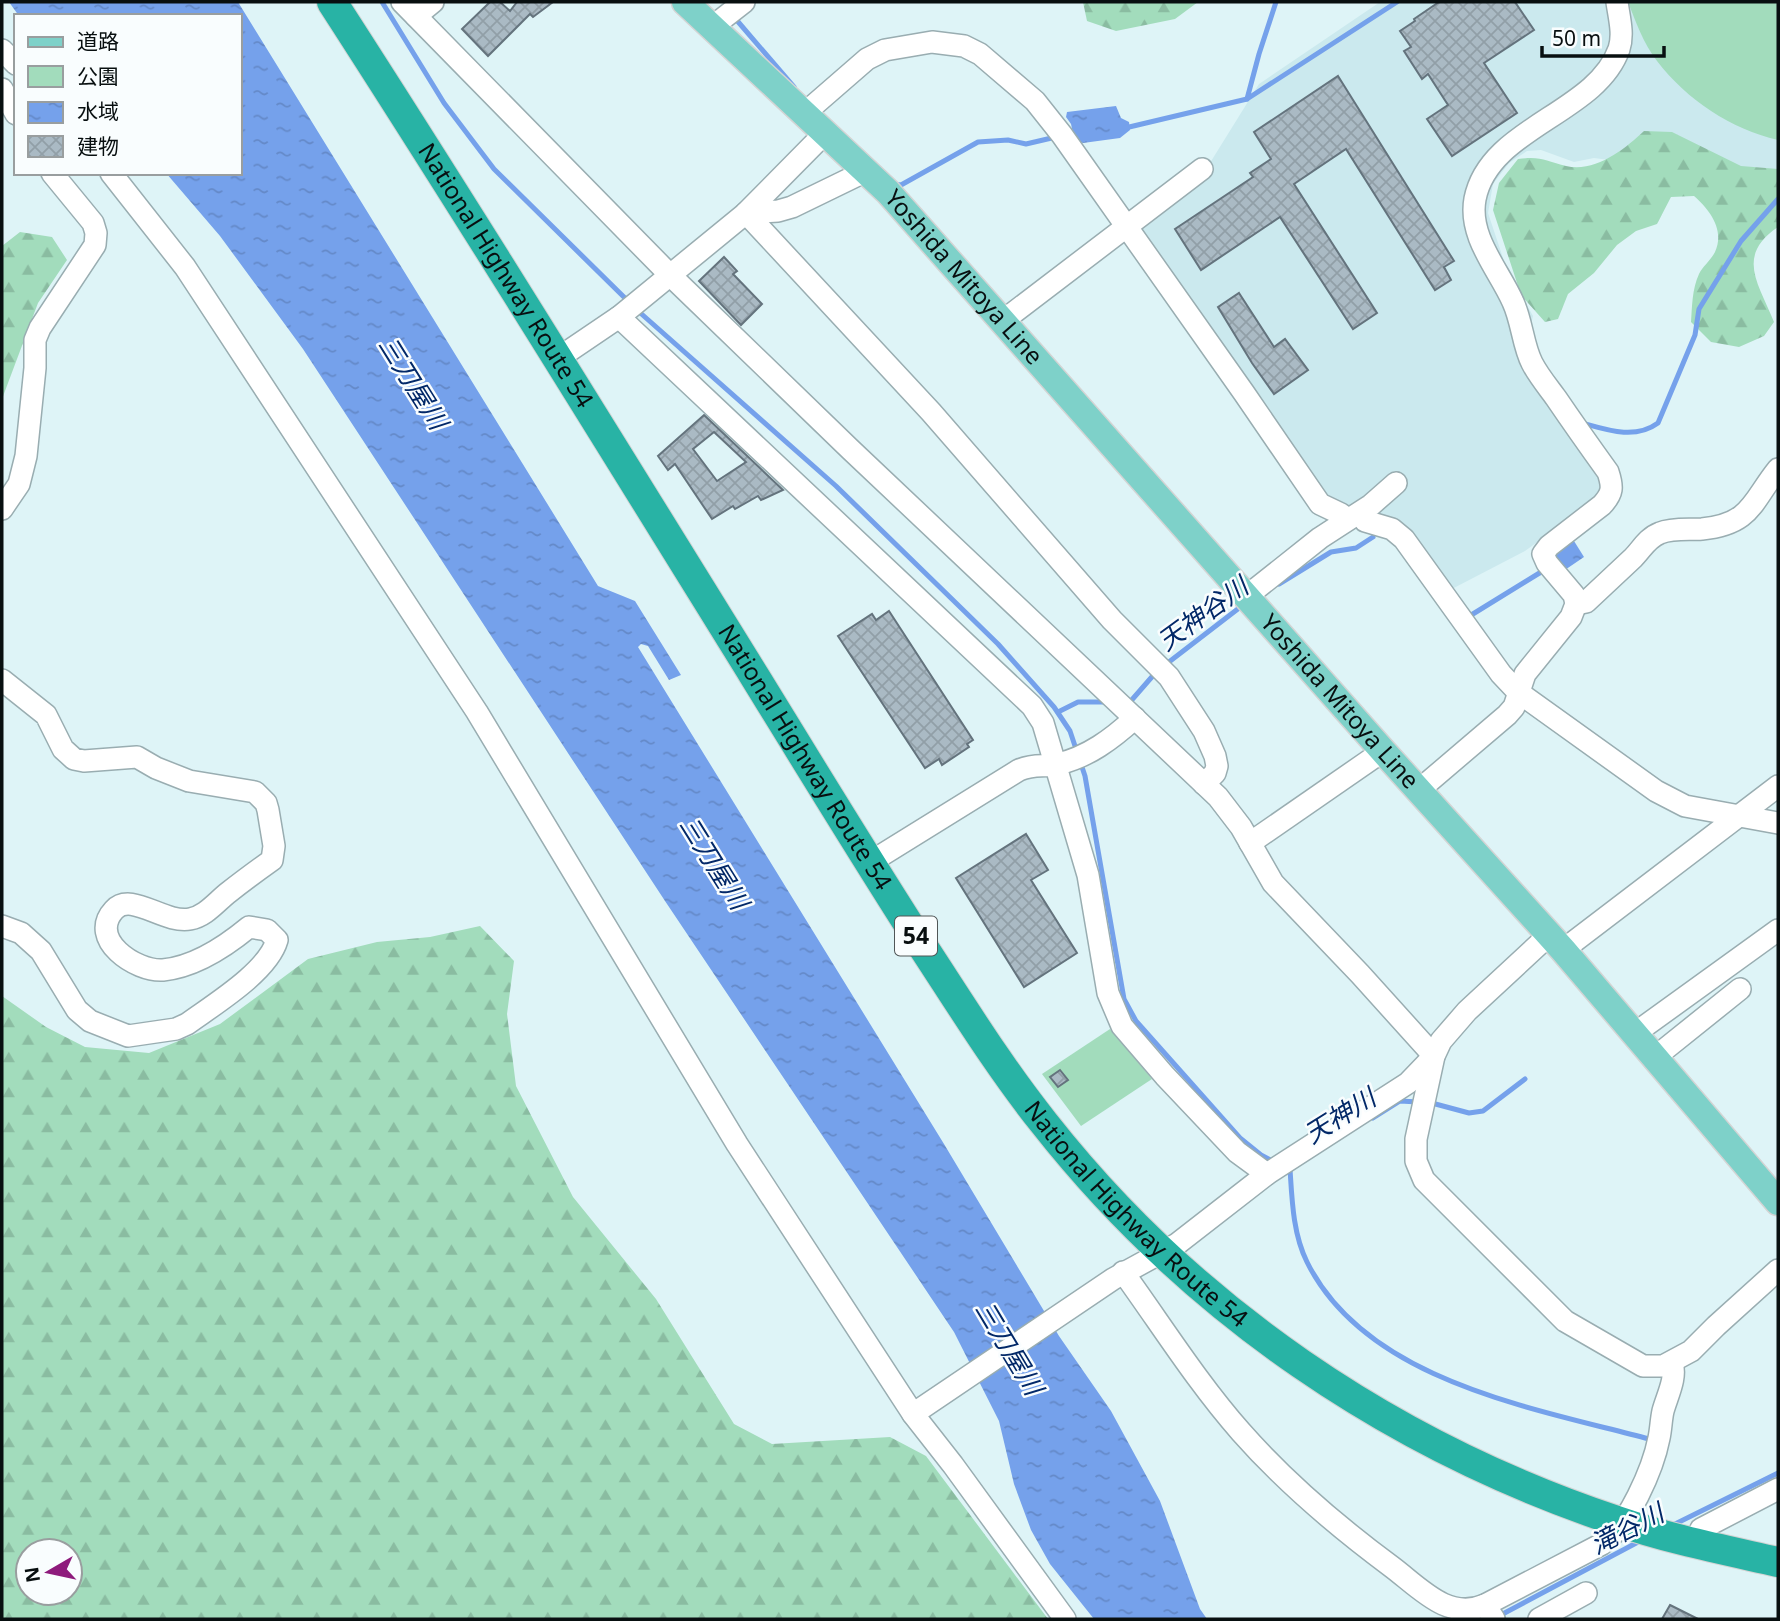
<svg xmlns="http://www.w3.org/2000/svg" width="1780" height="1621" viewBox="0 0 1780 1621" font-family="'Noto Sans','Noto Sans JP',sans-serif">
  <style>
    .built { fill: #cbe9ee }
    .forest { fill: url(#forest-firs); fill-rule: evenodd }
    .green { fill: #a2dcbc }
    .water { fill: url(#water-ripples) }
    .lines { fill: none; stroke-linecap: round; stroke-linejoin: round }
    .stream { stroke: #75a1eb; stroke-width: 5 }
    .building { fill: url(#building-cross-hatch); stroke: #64737d; stroke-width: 2; fill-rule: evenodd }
    .minor-casing { stroke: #99adb1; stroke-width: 24 }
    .major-casing { stroke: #d3d4d4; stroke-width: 29 }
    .highway-casing { stroke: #d3d4d4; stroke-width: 32 }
    .minor { stroke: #fff; stroke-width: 21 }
    .major { stroke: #7ed1c9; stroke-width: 26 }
    .highway { stroke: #28b3a5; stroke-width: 30 }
    .labels { text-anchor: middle; stroke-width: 5; stroke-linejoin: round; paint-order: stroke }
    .shield { fill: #f9fdfe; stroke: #505657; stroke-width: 2 }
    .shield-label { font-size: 23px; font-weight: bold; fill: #080f10 }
    .street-label { font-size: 24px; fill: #080f10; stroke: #f9fdfe }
    .water-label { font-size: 26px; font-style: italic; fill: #022868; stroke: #f9fdfe }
  </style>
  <defs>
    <pattern id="forest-firs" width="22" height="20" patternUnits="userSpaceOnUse" patternTransform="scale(1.75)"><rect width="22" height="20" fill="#a2dcbc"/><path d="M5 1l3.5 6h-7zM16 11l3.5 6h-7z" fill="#8abca1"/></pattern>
    <pattern id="water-ripples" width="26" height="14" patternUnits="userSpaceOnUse" patternTransform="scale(1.75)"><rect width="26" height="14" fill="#75a1eb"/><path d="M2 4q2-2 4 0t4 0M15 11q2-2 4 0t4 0" fill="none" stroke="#6489c8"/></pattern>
    <pattern id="building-cross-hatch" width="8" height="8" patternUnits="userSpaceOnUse" patternTransform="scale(1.75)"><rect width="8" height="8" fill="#aabac4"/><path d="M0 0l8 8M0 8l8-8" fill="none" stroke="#919fa7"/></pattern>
  </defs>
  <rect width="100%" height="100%" fill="#def4f7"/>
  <!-- built -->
  <polygon class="built" points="1380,2 1778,2 1778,182 1594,158 1574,162 1541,150 1527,151 1509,163 1493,184 1488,213 1507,270 1533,316 1522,364 1602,476 1603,494 1525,551 1448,591 1402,522 1331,502 1135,228 1200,179 1259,84"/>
  <!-- forest -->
  <g class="forest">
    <polygon points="1083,2 1198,2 1175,19 1116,31 1087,21"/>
    <path d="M1644 131 1672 132 1741 166 1778 169V227C1735 256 1759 284 1774 322L1764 336 1739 347 1711 342 1691 322C1692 307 1692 289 1699 274 1703 266 1711 260 1715 252 1725 230 1710 210 1694 196L1671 197 1657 224 1636 231 1617 245 1594 273 1568 294 1558 319 1545 322 1521 295 1493 210 1499 183 1518 159C1542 156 1545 161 1566 166 1595 173 1625 149 1644 131Z"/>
    <polygon points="20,232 52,237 67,260 38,303 2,399 2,246"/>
    <path d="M480 926 514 961 507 1014 516 1086 573 1197 656 1299 734 1424 772 1444 890 1437 926 1456 1048 1619H2V996L46 1027 85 1047 149 1053 220 1024 308 959 377 942 430 937ZM28 1551H70V1593H28Z"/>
  </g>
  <!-- green -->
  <g class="green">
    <path d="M1628 2H1778V140C1731 129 1687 100 1657 61 1643 43 1636 22 1628 2Z"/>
    <polygon points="1110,1029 1152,1079 1081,1126 1042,1074"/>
  </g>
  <!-- water -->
  <g class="water">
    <polygon points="9,2 238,2 598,586 635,601 681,675 669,680 648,646 641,644 638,647 944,1144 1059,1336 1111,1411 1160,1501 1200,1609 1207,1619 1094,1619 1050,1564 1031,1530 1014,1484 999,1421 954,1332 665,901 303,349 220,236 166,173 240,173 240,16 19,16"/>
    <polygon points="1116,106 1121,118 1129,122 1130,130 1120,138 1083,143 1074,138 1071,124 1066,117 1067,112"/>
    <polygon points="1574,541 1584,557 1559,574 1549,558"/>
  </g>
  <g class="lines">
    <!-- stream -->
    <g class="stream">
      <polyline points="382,2 444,103 494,169 630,303"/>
      <polyline points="734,17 794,87"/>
      <polyline points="1247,99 1259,54 1276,2"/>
      <polyline points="1125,128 1247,99 1397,2"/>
      <polyline points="893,184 901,185 978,142 1008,140 1026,144 1056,137"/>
      <polyline points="637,310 836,486 998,644 1054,707 1070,731 1077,752"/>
      <path d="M1582 423C1607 430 1635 440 1658 423L1695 335 1699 309 1741 241 1778 199"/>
      <polyline points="1279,584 1331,552 1356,548 1373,537"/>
      <polyline points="1468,617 1546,569"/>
      <polyline points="1165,665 1243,605"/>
      <polyline points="1125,702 1130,702 1157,671"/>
      <polyline points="1058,712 1078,702 1108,702"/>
      <polyline points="1080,761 1085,776 1124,999 1136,1021 1240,1138 1261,1155 1274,1162"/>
      <polyline points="1428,1102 1469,1113 1483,1111 1525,1079"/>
      <polyline points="1373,1118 1400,1101 1418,1102"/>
      <path d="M1290 1169C1292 1200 1293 1234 1307 1262 1366 1381 1533 1408 1649 1439"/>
      <polyline points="1671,1526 1778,1473"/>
      <polyline points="1497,1617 1640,1541"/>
    </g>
  </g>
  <!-- building -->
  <g class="building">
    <polygon points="490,2 500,2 510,11 517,2 553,2 533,17 530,14 488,56 462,29"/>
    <polygon points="1439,2 1515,2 1534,30 1484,63 1517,113 1452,156 1427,119 1448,105 1428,74 1422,79 1404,51 1411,47 1400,31 1415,21 1414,19"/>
    <polygon points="1338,76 1454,261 1444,267 1451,280 1435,290 1346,149 1294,184 1377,313 1353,329 1280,217 1201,270 1175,229 1253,177 1250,173 1271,159 1254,132"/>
    <polygon points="724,257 737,271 733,274 762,304 741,325 699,281"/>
    <polygon points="1239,293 1274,347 1285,339 1308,370 1274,394 1252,363 1218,307"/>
    <path d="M704 415 783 490 761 500 758 496 735 509 733 506 712 519 675 464 668 470 658 456ZM714 432 746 462 717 481 693 449Z"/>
    <polygon points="889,611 973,740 967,744 969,747 942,765 939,759 925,768 838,636 872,614 876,620"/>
    <polygon points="1026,834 1048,870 1031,880 1077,953 1024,987 956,878"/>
    <polygon points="1060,1070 1068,1080 1058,1087 1050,1077"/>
    <polygon points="1670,1605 1698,1619 1662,1619"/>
  </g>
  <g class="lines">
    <defs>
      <g id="minor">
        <polyline points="402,2 670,275 851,450 1218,797 1241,827 1273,883 1360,974 1434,1056"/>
        <polyline points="416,16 433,2"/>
        <polyline points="712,27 744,2"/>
        <polyline points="2,50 16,64"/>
        <polyline points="2,89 16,114"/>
        <polyline points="806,112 867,59 885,50 932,42 964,46 980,54 1035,101 1062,135 1244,393 1320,504 1341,514"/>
        <polyline points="111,173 185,267 477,712 737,1144 913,1414 953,1465 1065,1619"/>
        <polyline points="746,213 931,412 1112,620 1169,677 1204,731 1215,756 1217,766 1215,773 1204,784"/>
        <polyline points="746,213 778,211 792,207 866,171"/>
        <polyline points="619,317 1032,706 1043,723 1088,875 1108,993 1122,1026 1165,1076 1237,1152 1267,1174"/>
        <polyline points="1004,320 1202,169"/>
        <polyline points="557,359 619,317 746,213 826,132"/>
        <polyline points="2,509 19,484 26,456 35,368 35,340 40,328 95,245 96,233 93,223 52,173"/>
        <polyline points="1365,521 1392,529 1404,539 1501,674 1518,692 1656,791 1685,806 1778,823"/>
        <polyline points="1247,596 1320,538 1371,505 1396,483"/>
        <path d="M1576 604 1586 602C1601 588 1617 573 1633 558 1642 549 1647 538 1660 533 1672 528 1689 530 1702 529 1752 524 1752 501 1778 469"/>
        <path d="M2 680 46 715 63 749 74 759 84 761 137 757 156 768 189 781 255 792 266 803 268 810 274 846 272 860C258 870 243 881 229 892 216 902 206 916 190 919 164 924 131 891 114 910 87 939 136 972 163 970 194 967 226 946 249 927L267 930 277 940C268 972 213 1005 187 1024L176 1029 128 1036 90 1021 77 1010 41 951 21 933 2 926"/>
        <path d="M1419 790 1507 715 1514 707 1525 674 1571 617 1576 604 1574 595 1547 563 1543 554 1549 546 1602 505C1613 493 1613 487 1608 472 1590 447 1573 423 1556 398 1548 387 1538 375 1532 363 1523 346 1522 321 1513 302 1499 270 1468 237 1475 199 1489 127 1596 114 1619 49 1624 34 1619 17 1617 2"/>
        <polyline points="1250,843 1383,751"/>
        <path d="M869 863 1019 770C1037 763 1043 768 1058 764 1088 757 1112 739 1135 718"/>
        <polyline points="1549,935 1467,1011 1441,1041 1434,1056 1416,1139 1416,1161 1424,1180 1565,1321 1643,1366 1663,1366 1691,1351 1716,1326 1778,1270"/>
        <polyline points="1563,950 1778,786"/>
        <polyline points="1634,1034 1778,930"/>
        <polyline points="1654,1058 1740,989"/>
        <path d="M1123 1272C1162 1326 1197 1382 1241 1432 1286 1483 1338 1527 1392 1567 1420 1588 1448 1621 1485 1605L1494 1619"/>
        <polyline points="913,1414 1113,1279 1177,1244 1267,1174 1408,1083 1433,1057"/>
        <polyline points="1695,1542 1701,1529 1778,1489"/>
        <path d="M1485 1605 1602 1544C1628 1526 1653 1469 1659 1438 1661 1429 1661 1420 1663 1411 1667 1396 1677 1378 1672 1363"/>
        <polyline points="1539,1619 1586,1593"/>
      </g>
      <g id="major">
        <path id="s1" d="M685 2 888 192 1383 751 1563 950 1778 1202"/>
      </g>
      <g id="highway">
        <path id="s2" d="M332 2C476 225 615 451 755 677 811 768 867 860 925 950 963 1008 1000 1068 1044 1123 1191 1310 1392 1446 1617 1521 1669 1539 1725 1550 1778 1562"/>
      </g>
    </defs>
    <!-- minor casing -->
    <use href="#minor" class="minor-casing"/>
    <!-- major casing -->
    <use href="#major" class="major-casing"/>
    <!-- highway casing -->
    <use href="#highway" class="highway-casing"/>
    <!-- minor -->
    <use href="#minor" class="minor"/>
    <!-- major -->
    <use href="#major" class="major"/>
    <!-- highway -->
    <use href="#highway" class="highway"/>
  </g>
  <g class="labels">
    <!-- shield labels -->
    <rect class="shield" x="895" y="916.5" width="42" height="39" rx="5"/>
    <g class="shield-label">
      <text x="916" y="944">54</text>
    </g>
    <!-- street labels -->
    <g class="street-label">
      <text dy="8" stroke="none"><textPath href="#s2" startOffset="324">National Highway Route 54</textPath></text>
      <text dy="8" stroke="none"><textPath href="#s1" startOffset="392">Yoshida Mitoya Line</textPath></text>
      <text dy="8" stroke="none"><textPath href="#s1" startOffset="959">Yoshida Mitoya Line</textPath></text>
      <text dy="8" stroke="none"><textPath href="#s2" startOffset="891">National Highway Route 54</textPath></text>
      <text dy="8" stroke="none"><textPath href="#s2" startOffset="1458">National Highway Route 54</textPath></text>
    </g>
    <!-- water labels -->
    <g class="water-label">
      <text transform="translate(413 383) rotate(58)" y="9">三刀屋川</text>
      <text transform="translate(1203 614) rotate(-36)" y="9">天神谷川</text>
      <text transform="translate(714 863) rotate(58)" y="9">三刀屋川</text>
      <text transform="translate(1340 1116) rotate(-32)" y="9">天神川</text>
      <text transform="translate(1009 1348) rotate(59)" y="9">三刀屋川</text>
      <text transform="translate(1627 1529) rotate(-27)" y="9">滝谷川</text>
    </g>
  </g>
  <!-- border -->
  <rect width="1780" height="1621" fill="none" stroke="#080f10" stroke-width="7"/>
  <!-- legend -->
  <rect x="14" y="14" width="228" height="161" fill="#f9fdfe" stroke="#999e9f" stroke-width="2"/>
  <rect x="28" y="37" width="35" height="10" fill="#7ed1c9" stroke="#999e9f" stroke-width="2"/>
  <text x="77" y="49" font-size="21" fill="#080f10">道路</text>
  <rect x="28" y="66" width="35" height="21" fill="#a2dcbc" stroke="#999e9f" stroke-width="2"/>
  <text x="77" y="84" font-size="21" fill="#080f10">公園</text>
  <rect x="28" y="102" width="35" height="21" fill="url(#water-ripples)" stroke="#999e9f" stroke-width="2"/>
  <text x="77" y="119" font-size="21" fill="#080f10">水域</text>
  <rect x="28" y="136" width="35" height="21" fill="url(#building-cross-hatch)" stroke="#999e9f" stroke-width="2"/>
  <text x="77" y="154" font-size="21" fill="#080f10">建物</text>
  <!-- north arrow -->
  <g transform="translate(49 1572) rotate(261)"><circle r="33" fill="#f9fdfe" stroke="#999e9f" stroke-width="2"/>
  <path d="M0-5L12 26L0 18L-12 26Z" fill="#8e1b7c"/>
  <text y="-10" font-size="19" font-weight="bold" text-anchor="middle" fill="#080f10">N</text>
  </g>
  <!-- scale -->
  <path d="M1542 46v10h122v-10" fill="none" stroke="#080f10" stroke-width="3.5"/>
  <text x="1552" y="46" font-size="21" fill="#080f10" stroke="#f9fdfe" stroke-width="5" paint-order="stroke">50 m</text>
</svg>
